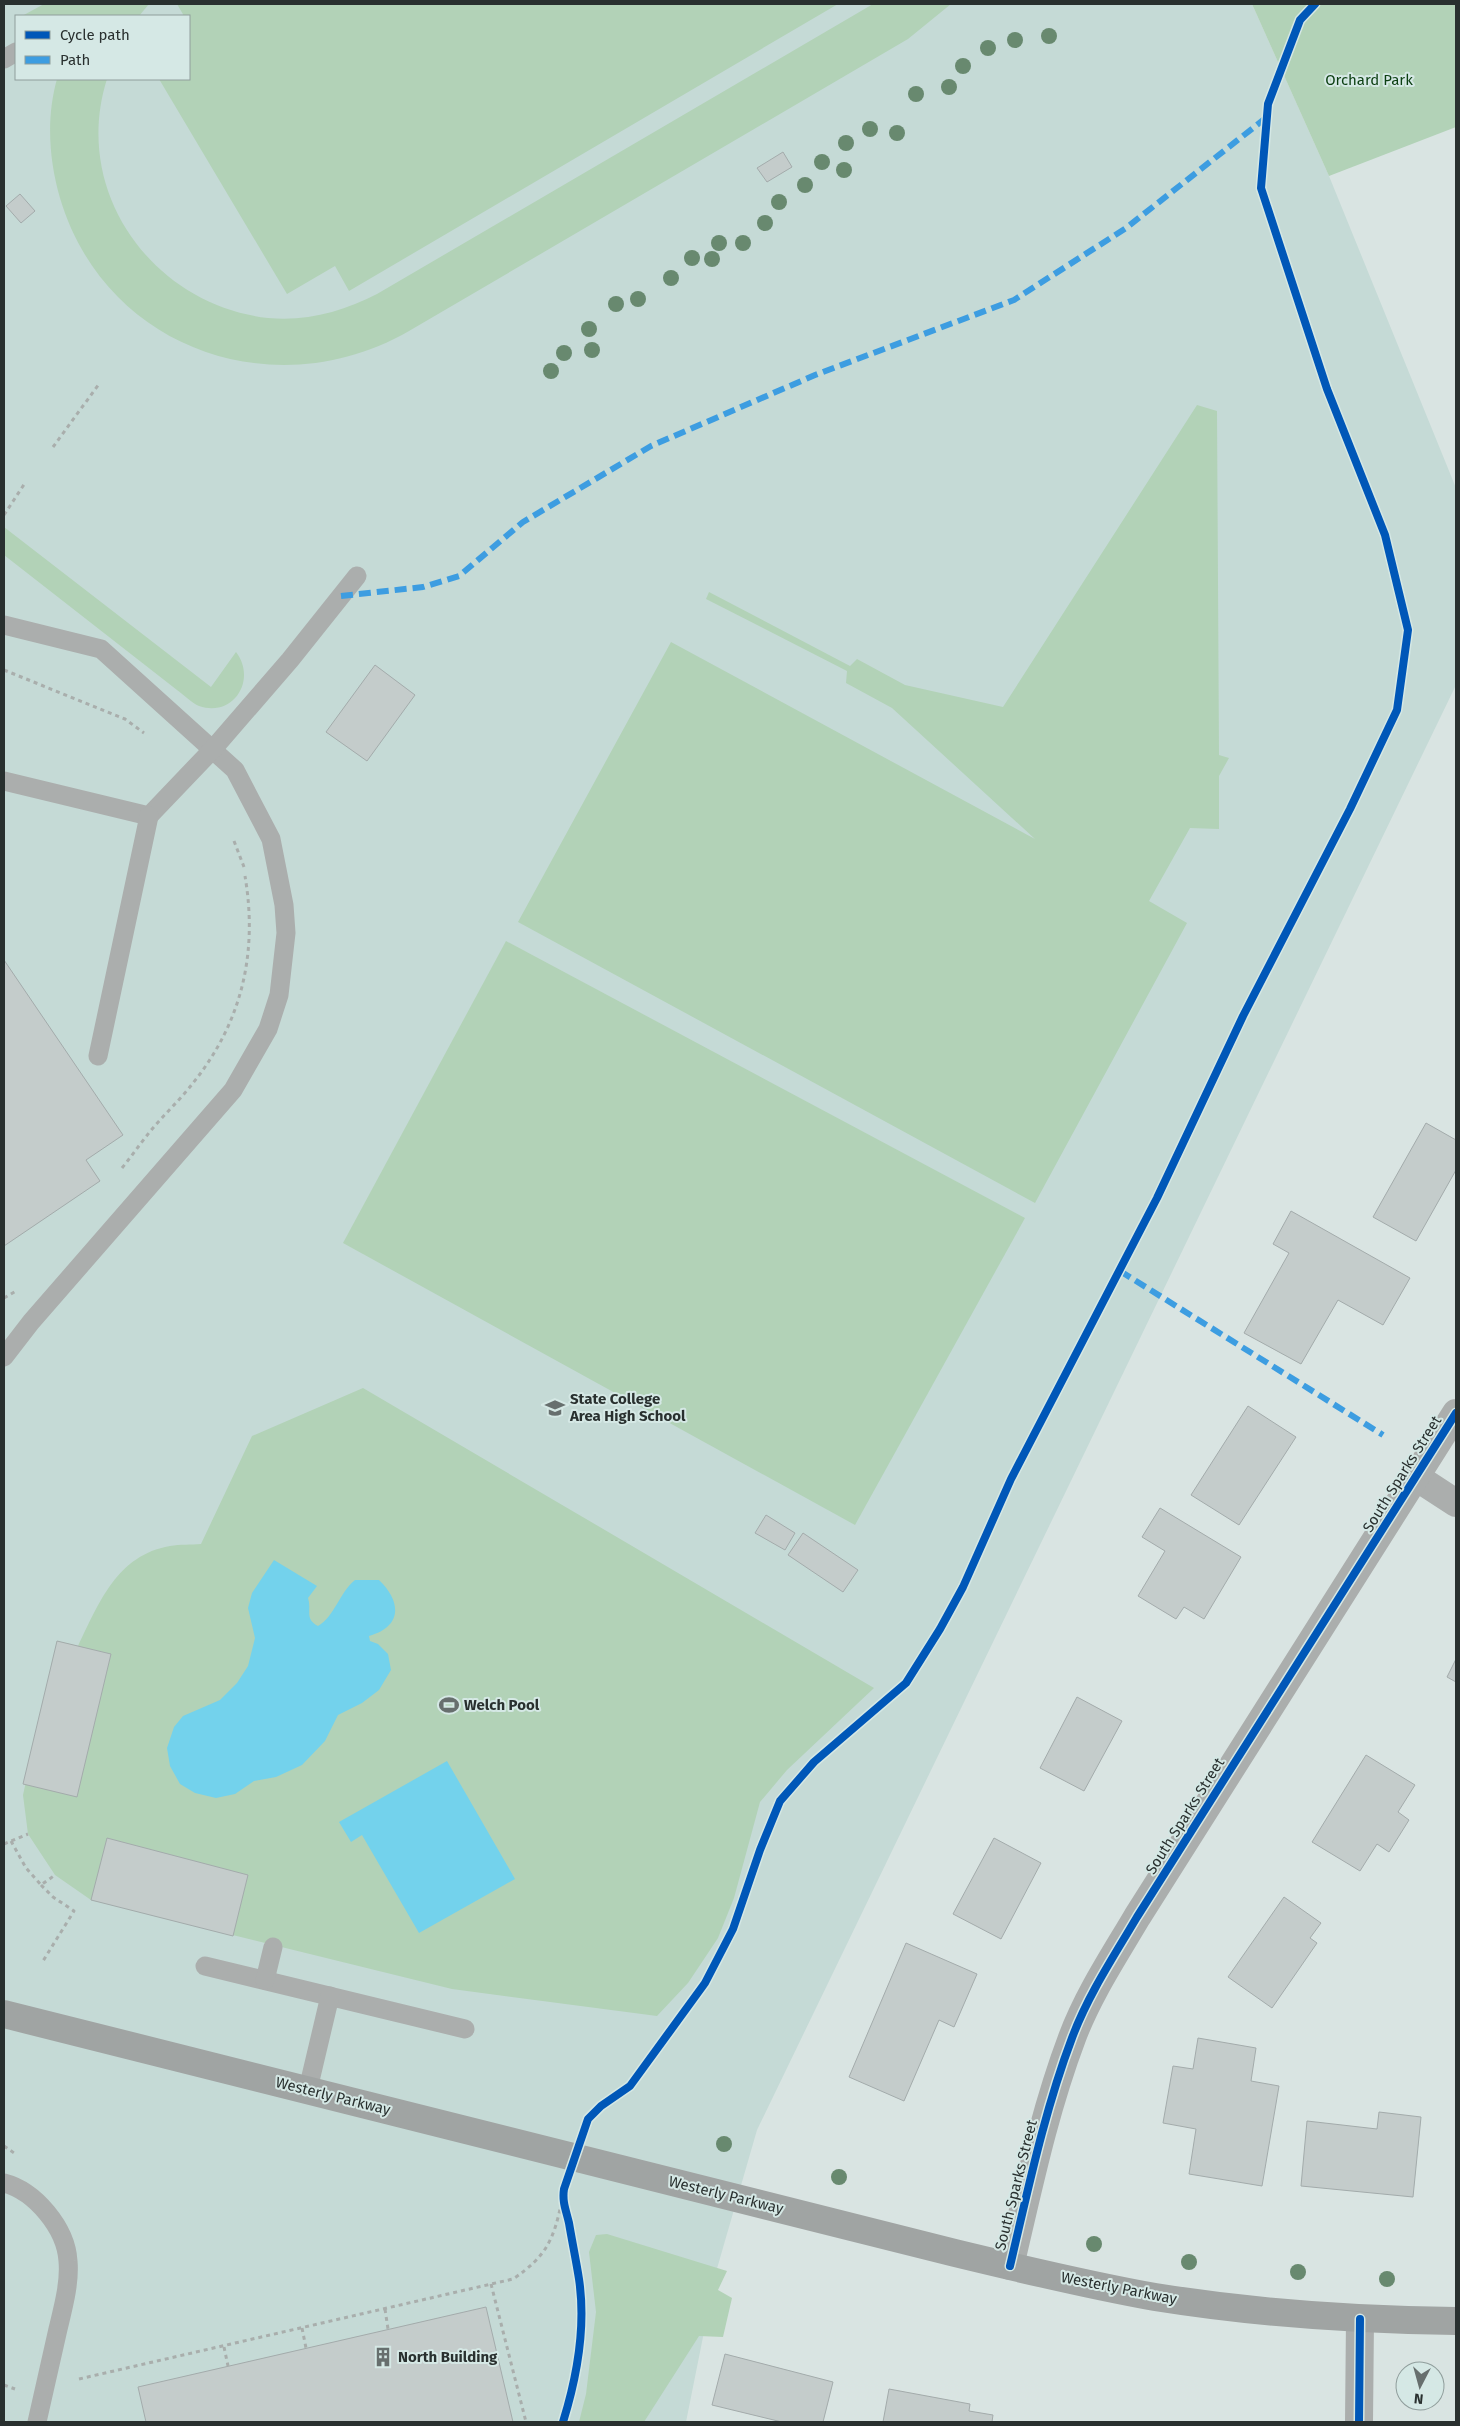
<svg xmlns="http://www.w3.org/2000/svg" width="1460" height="2426" viewBox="0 0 1460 2426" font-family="'Fira Sans',sans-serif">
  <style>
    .built { fill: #c5dad6; fill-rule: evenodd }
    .green { fill: #b2d2b7 }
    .water { fill: #73d2ec }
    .building { fill: #c4cccb; stroke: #a3abab }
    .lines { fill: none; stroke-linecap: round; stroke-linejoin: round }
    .path { stroke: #a9aeac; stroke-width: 3; stroke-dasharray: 4 4; stroke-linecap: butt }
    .service { stroke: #abaead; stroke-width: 19 }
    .minor { stroke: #abaead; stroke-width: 28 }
    .tertiary { stroke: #abaead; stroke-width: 28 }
    .secondary { stroke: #a0a4a3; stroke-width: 28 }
    .quiet { stroke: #3d9de1; stroke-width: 6; stroke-dasharray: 12 6; stroke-linecap: butt }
    .cycleway-casing { stroke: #d5e8e5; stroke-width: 11 }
    .cycleway { stroke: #0057b8; stroke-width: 8 }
    .tree { fill: #68896f }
    .labels { text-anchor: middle; stroke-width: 4; stroke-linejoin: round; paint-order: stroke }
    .park-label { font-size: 15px; fill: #0b3f11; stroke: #d5e8e5 }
    .poi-label { font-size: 15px; font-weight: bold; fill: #29302f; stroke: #d5e8e5; text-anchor: start }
    .street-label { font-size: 15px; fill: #29302f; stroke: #d5e8e5 }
  </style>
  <rect width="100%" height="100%" fill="#d9e4e2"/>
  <!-- built -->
  <path class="built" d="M4 4H1252L1329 176 1456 488V685L757 2130 716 2272 686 2422H4ZM16 16H189V79H16Z"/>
  <!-- green -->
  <g class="green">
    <polygon points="44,4 149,4 139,16 22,16"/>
    <polygon points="177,4 838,4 349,291 335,266 287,294 159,79 189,79 189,16 184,16"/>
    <path d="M873 4H951L908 39 409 331C276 408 105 350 60 198 49 160 46 118 57 79H107C71 192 153 305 268 318 306 322 344 311 377 294Z"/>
    <polygon points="1252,4 1456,4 1456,127 1329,176"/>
    <polygon points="1197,405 1217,411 1219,755 1229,758 1219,776 1219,829 1190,828 1149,901 1187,923 1035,1203 518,922 671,642 1035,839 892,708 846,683 847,671 706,599 709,592 850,666 857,659 905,685 1003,707"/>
    <path d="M4 527 211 687 236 652C257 679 234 718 199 706 192 703 184 695 177 690L4 555Z"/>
    <polygon points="506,941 1025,1218 855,1525 343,1243"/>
    <path d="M363 1388 874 1688 787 1770 760 1802 734 1898 718 1938 688 1983 657 2016 452 1989 91 1900 55 1875 28 1834 23 1795 57 1641 78 1646C99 1603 117 1555 170 1546 180 1544 191 1545 201 1544L252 1436Z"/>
    <polygon points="607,2234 727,2271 718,2290 732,2298 723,2337 699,2336 644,2422 579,2422 586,2394 596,2312 589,2252 596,2235"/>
  </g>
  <!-- water -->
  <g class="water">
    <path d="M274 1560 317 1586 308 1598C312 1610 304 1619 318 1626 335 1616 339 1593 355 1580H379C402 1602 402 1627 369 1636L370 1641 378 1644 388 1654 391 1670 379 1690 362 1703 338 1715 325 1741 302 1765 276 1777 254 1781 235 1794 216 1798 195 1793 180 1784 170 1766 167 1748 174 1727 183 1716 220 1700 237 1683 248 1666 255 1638 248 1608 252 1593Z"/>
    <polygon points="447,1761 515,1879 419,1933 362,1835 351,1842 339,1822"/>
  </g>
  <!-- building -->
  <g class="building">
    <polygon points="783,152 792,167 767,182 757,168"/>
    <polygon points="20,194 35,211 21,223 6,206"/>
    <polygon points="375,665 415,695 367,761 326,732"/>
    <polygon points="4,960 123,1135 86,1160 100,1181 4,1246"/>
    <polygon points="1426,1123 1456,1140 1456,1170 1416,1241 1373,1217"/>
    <polygon points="1291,1211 1410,1278 1383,1325 1338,1300 1301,1364 1244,1333 1289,1253 1273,1244"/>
    <polygon points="1248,1406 1296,1437 1239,1525 1191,1495"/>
    <polygon points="1160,1508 1241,1557 1204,1619 1184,1607 1176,1619 1138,1596 1165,1551 1142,1537"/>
    <polygon points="766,1515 795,1533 785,1550 755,1533"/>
    <polygon points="803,1533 858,1570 843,1592 788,1555"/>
    <polygon points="57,1641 111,1654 77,1797 23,1784"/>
    <polygon points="1456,1659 1456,1682 1447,1677"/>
    <polygon points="1077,1697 1122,1721 1084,1791 1040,1768"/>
    <polygon points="1366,1755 1415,1785 1398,1812 1409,1820 1389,1852 1377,1844 1360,1871 1312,1842"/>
    <polygon points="107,1838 248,1875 233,1936 91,1900"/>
    <polygon points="994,1838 1041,1863 1001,1939 953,1914"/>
    <polygon points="1284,1897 1321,1923 1310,1938 1317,1943 1272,2008 1228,1977"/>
    <polygon points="906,1943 977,1974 954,2027 939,2020 904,2101 849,2077"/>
    <polygon points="1198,2038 1256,2048 1251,2081 1279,2086 1262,2186 1189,2174 1196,2129 1163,2123 1173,2066 1193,2069"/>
    <polygon points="1379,2112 1421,2117 1413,2197 1301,2186 1307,2121 1377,2129"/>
    <polygon points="486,2307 513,2422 146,2422 138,2387"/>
    <polygon points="725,2354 833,2382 823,2422 782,2422 712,2405"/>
    <polygon points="889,2389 970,2404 969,2411 993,2415 992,2422 883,2422"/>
  </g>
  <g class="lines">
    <!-- path -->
    <g class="path">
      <polyline points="53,447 99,384"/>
      <polyline points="4,515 25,483"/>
      <polyline points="4,670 125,719 144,733"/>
      <polyline points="234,841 244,867"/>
      <path d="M122 1168C135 1152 146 1135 160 1120 171 1108 183 1096 193 1083 242 1022 258 953 245 876"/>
      <polyline points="4,1298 16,1291"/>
      <polyline points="11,1841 26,1868 41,1885 55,1875"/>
      <polyline points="4,1844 28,1834"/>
      <polyline points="41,1885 53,1897 74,1911 43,1961"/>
      <polyline points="4,2146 14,2153"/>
      <polyline points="491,2284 526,2422"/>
      <polyline points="385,2309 388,2329"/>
      <polyline points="302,2328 306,2348"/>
      <polyline points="224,2347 228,2366"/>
      <path d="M79 2379 513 2279C547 2256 554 2239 562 2200"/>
      <polyline points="4,2385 15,2389"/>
    </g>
    <!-- service -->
    <g class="service">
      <polyline points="4,59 16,52"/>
      <polyline points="4,625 101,649 235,770 271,839 284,905 286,933 279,995 268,1029 233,1090 31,1322 4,1357"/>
      <polyline points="4,781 149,816 213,749 290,660 357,576"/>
      <polyline points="98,1056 149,816"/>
      <polyline points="205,1966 465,2029"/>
      <polyline points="265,1980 273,1947"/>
      <polyline points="308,2089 330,1996"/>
      <path d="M4 2183C35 2191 66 2228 68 2261 70 2283 63 2308 58 2329 51 2360 44 2391 37 2422"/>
    </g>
    <!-- minor -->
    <g class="minor">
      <polyline points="1416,1477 1456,1503"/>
      <path d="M1010 2266C1028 2190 1044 2112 1072 2038 1088 1995 1114 1956 1137 1917L1456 1413"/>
    </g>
    <!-- tertiary -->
    <polyline class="tertiary" points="1359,2422 1360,2319"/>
    <!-- secondary -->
    <path class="secondary" d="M4 2014 955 2253C1021 2269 1088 2285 1155 2297 1255 2313 1355 2320 1456 2321"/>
    <!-- quiet -->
    <g class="quiet">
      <polyline points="341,596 423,587 459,576 523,522 651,446 815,375 1014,300 1126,228 1267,117"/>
      <polyline points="1120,1271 1383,1435"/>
    </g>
    <defs>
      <g id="cycleway">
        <path d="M1010 2266C1028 2190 1044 2112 1072 2038 1088 1995 1114 1956 1137 1917L1456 1413"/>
        <path d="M563 2422C577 2377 586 2326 579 2279 576 2260 572 2241 569 2223 566 2210 562 2202 564 2189L588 2119 601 2106 630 2086 705 1983 733 1929 760 1850 780 1801 814 1762 906 1683 940 1629 963 1587 1011 1479 1157 1198 1243 1016 1350 809 1397 710 1408 630 1385 535 1327 389 1261 188 1268 104 1300 20 1315 4"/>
        <polyline points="1359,2422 1360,2319"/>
      </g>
    </defs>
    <!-- cycleway casing -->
    <use href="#cycleway" class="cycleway-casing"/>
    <!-- cycleway -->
    <use href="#cycleway" class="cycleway"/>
  </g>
  <!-- trees -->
  <g class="tree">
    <circle cx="1049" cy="36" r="8"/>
    <circle cx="1015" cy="40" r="8"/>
    <circle cx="988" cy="48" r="8"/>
    <circle cx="963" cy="66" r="8"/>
    <circle cx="949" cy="87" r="8"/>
    <circle cx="916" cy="94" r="8"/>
    <circle cx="870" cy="129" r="8"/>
    <circle cx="897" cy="133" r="8"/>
    <circle cx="846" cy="143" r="8"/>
    <circle cx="822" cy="162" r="8"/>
    <circle cx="844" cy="170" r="8"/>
    <circle cx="805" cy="185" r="8"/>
    <circle cx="779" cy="202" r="8"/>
    <circle cx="765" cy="223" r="8"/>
    <circle cx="719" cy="243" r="8"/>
    <circle cx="743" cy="243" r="8"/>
    <circle cx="692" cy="258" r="8"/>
    <circle cx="712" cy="259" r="8"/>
    <circle cx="671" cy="278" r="8"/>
    <circle cx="638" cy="299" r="8"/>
    <circle cx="616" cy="304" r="8"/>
    <circle cx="589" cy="329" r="8"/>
    <circle cx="592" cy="350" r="8"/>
    <circle cx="564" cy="353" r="8"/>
    <circle cx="551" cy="371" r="8"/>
    <circle cx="724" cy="2144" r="8"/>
    <circle cx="839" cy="2177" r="8"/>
    <circle cx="1094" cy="2244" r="8"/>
    <circle cx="1189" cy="2262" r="8"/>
    <circle cx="1298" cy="2272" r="8"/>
    <circle cx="1387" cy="2279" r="8"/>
  </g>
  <!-- icons -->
  <defs>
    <symbol id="school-bare" viewBox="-9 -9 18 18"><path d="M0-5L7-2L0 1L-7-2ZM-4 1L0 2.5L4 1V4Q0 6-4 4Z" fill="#676f6e" stroke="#d5e8e5" stroke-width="2.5" paint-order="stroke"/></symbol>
    <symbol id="stadium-bare" viewBox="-9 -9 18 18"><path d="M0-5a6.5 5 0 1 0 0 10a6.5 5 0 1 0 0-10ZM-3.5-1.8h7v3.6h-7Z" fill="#676f6e" stroke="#d5e8e5" stroke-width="2.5" paint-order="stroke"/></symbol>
    <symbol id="building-bare" viewBox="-9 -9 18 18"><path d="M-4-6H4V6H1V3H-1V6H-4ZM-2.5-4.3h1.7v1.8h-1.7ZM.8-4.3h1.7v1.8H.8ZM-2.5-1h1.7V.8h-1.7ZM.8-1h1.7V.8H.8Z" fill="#676f6e" stroke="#d5e8e5" stroke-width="2.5" paint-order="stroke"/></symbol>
  </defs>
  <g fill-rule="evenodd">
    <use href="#school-bare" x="541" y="1394" width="28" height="28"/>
    <use href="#stadium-bare" x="435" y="1691" width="28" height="28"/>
    <use href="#building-bare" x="369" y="2343" width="28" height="28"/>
  </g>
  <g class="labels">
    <!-- park labels -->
    <g class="park-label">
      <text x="1369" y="85">Orchard Park</text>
    </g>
    <!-- poi labels -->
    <g class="poi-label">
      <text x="570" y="1404">State College<tspan x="570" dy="17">Area High School</tspan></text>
      <text x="464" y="1710">Welch Pool</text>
      <text x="398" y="2362">North Building</text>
    </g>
    <!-- street labels -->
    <g class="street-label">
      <text transform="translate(1402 1474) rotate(-58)" y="5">South Sparks Street</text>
      <text transform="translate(1185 1816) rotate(-58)" y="5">South Sparks Street</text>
      <text transform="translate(333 2096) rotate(14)" y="5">Westerly Parkway</text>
      <text transform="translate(1016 2185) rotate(-76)" y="5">South Sparks Street</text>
      <text transform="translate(726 2195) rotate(14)" y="5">Westerly Parkway</text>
      <text transform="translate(1119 2288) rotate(11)" y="5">Westerly Parkway</text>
    </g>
  </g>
  <!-- border -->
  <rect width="1460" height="2426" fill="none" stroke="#29302f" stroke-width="10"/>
  <!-- legend -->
  <rect x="15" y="15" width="175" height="65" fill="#d5e8e5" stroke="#909e9c"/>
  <rect x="25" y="31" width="25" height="8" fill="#0057b8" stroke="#909e9c"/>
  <text x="60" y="40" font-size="15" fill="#29302f">Cycle path</text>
  <rect x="25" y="56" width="25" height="8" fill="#3d9de1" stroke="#909e9c"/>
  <text x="60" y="65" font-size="15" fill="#29302f">Path</text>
  <!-- north arrow -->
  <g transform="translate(1420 2386) rotate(186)"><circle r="24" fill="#d5e8e5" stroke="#909e9c"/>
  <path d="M0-4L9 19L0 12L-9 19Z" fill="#676f6e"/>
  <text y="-8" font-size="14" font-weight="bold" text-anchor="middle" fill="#29302f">N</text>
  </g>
</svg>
